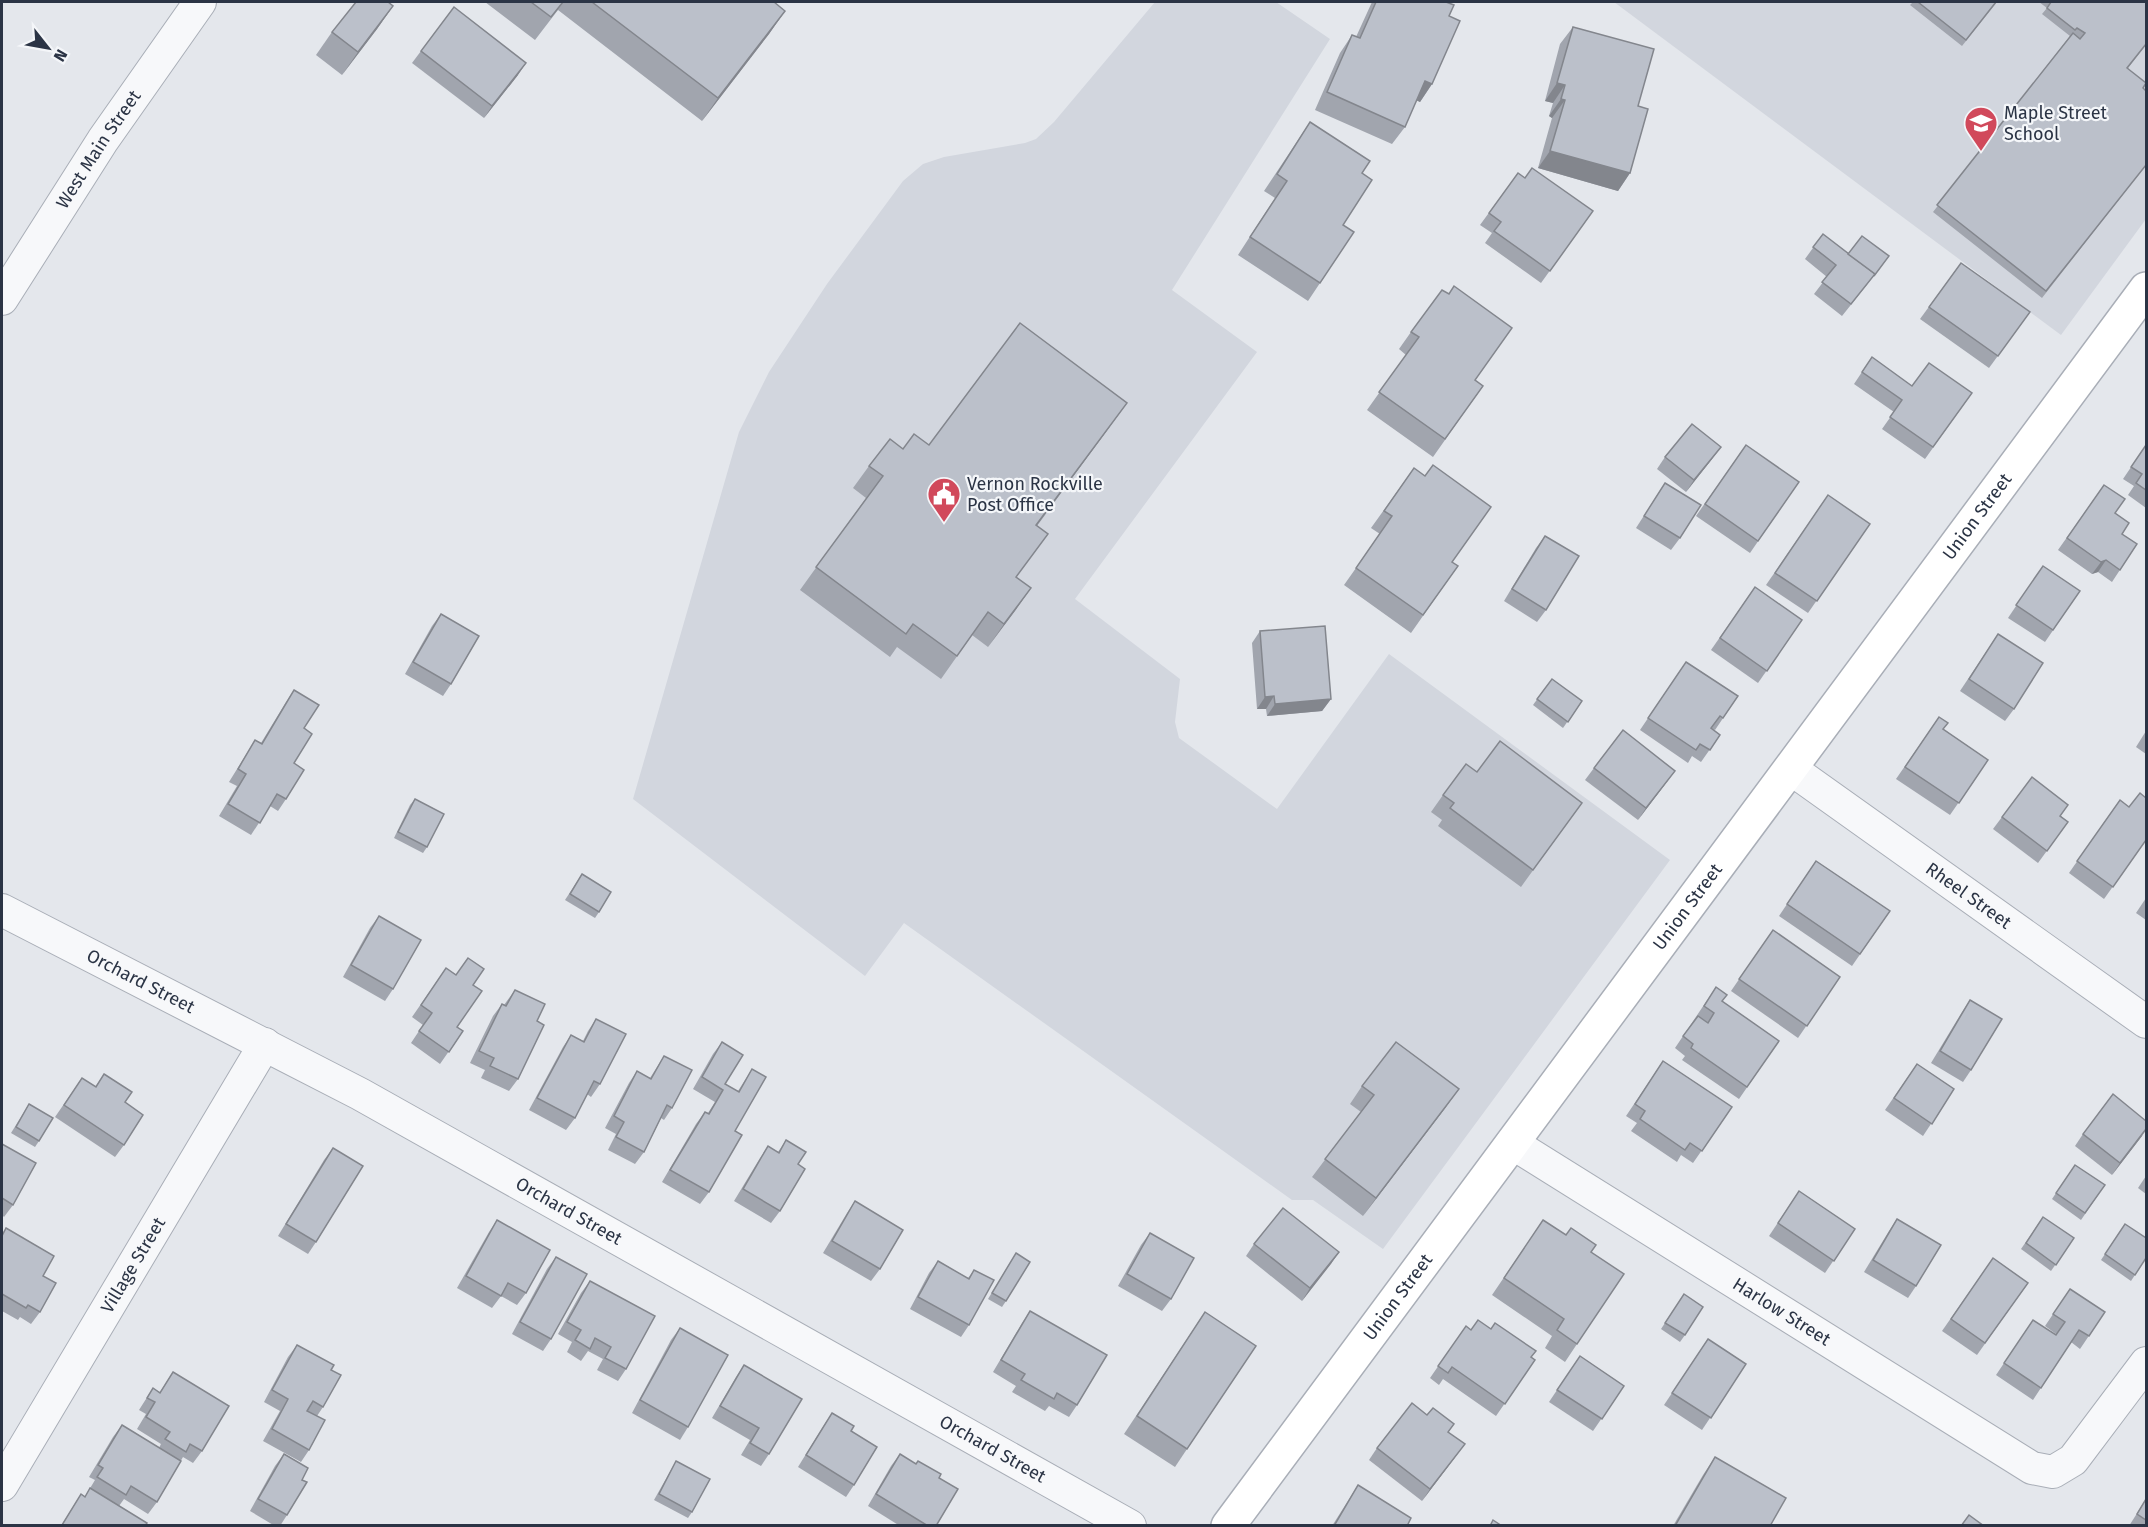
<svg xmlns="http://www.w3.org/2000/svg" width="2148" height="1527" viewBox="0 0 2148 1527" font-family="'Fira Sans',sans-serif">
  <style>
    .built { fill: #d2d6de }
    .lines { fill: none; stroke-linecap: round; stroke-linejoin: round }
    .minor-casing { stroke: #a9aeb7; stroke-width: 34 }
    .secondary-casing { stroke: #a9aeb7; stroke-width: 36 }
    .minor { stroke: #f7f8fa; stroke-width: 32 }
    .secondary { stroke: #fff; stroke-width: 33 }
    .wall { fill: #a1a5ae }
    .shaded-wall { fill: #83868d }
    .building { fill: #bbc0ca; stroke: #83868d; stroke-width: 1.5 }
    .labels { text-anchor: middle; stroke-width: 4.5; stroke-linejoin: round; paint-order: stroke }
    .poi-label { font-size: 18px; fill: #2b3445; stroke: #f4f6f9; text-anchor: start }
    .street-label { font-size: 18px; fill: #2b3445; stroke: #f4f6f9 }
  </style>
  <rect width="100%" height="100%" fill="#e4e7ec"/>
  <!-- built -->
  <g class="built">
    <polygon points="1155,2 1276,2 1330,39 1172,290 1257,352 1075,599 1180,679 1175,722 1179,738 1277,809 1389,654 1670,860 1383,1249 1313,1200 1292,1200 904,923 865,976 633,799 739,432 769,372 827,284 903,181 923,164 944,157 1025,143 1036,139 1054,122"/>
    <polygon points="1614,2 2146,2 2146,219 2061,335"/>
  </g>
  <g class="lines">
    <defs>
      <g id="minor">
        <path id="s1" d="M2 299 103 140 200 2"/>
        <path id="s2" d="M1791 769 2146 1022"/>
        <path id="s3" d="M2 910 360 1094 1130 1526"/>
        <path id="s4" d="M1512 1143 2032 1468 2053 1472 2073 1460 2146 1363"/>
        <path id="s5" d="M2 1485 265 1044"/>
      </g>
      <g id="secondary">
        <path id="s6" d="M1228 1526 2146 289"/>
      </g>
    </defs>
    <!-- minor casing -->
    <use href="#minor" class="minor-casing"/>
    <!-- secondary casing -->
    <use href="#secondary" class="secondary-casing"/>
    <!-- minor -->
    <use href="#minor" class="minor"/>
    <!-- secondary -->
    <use href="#secondary" class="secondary"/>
  </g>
  <!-- wall -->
  <g class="wall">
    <polygon points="485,2 774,2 785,11 769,34 702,121 558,10 535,40"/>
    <polygon points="1372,2 1446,2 1449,16 1432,84 1420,102 1416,100 1405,127 1392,144 1315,110 1340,53 1352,35 1356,37"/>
    <polygon points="1913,2 1997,2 1962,46 1910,5"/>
    <polygon points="2039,2 2146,2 2146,45 2128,68 2143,88 2146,165 2042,298 1933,212 2070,36 2042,14 2047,8"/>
    <polygon points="393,6 377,29 342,75 316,55 332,32"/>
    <polygon points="1573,27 1638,106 1630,173 1618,191 1538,168 1552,118 1549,116 1553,103 1545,101 1560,44"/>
    <polygon points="421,51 518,75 484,118 412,63"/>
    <polygon points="1310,122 1362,173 1343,225 1320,283 1308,301 1238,255 1275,198 1264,191"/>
    <polygon points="1518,173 1525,178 1593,211 1541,283 1485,243 1492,233 1480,225"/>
    <polygon points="1823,234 1848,254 1889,256 1866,286 1842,316 1814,294 1827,277 1805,259"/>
    <polygon points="1961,263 2030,312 1989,368 1920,319"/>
    <polygon points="1411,332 1483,386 1433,457 1367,410 1406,355 1399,349"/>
    <polygon points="1872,357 1912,386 1972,393 1925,459 1882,429 1894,412 1854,384"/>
    <polygon points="1111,425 1037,526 1016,577 1031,588 988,647 972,635 941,679 897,647 890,657 800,590 866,498 853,488 869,466 903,449 929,445"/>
    <polygon points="1746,445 1799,482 1750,553 1696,516"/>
    <polygon points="2146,445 2146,508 2128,495 2134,486 2123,479"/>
    <polygon points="1665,457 1712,459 1686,492 1657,469"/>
    <polygon points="1414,468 1452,562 1458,566 1411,633 1344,585 1380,534 1371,528"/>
    <polygon points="1665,483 1680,538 1671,550 1636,528"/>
    <polygon points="2104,485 2115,513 2122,534 2137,544 2112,582 2098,572 2092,574 2058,550"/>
    <polygon points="1828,495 1870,524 1808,613 1766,585"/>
    <polygon points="1545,536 1546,610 1537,622 1504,601 1536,548"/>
    <polygon points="2043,566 2080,591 2045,642 2008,618"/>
    <polygon points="1755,587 1802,620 1758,683 1711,650"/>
    <polygon points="441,614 451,684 443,696 405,674 432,626"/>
    <polygon points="1260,631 1331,699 1322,711 1267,716 1266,709 1257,709 1252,643"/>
    <polygon points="1998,634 2014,709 2005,721 1960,691"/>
    <polygon points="1686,662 1738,696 1715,730 1711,728 1720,735 1701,762 1692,756 1688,763 1640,730"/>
    <polygon points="1552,679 1582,701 1563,728 1533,705"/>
    <polygon points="294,690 304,728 294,763 286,799 278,811 270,806 251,835 219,816 237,786 229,782 255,740 261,743 286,702"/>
    <polygon points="1939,717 1943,729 1988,760 1950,815 1896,779"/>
    <polygon points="2146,731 2146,754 2136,747"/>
    <polygon points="1594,768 1666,783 1638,820 1585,780"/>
    <polygon points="1477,772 1582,803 1521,887 1438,826 1442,820 1431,812 1443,795"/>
    <polygon points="415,799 427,847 423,853 394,838 410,805"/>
    <polygon points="2120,800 2129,807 2146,840 2104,899 2069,873"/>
    <polygon points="2061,816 2068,822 2038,863 1993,829 2002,817"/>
    <polygon points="1816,861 1890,911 1852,966 1779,916"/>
    <polygon points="582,874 599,912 595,918 565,900"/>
    <polygon points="2146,898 2146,920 2136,913"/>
    <polygon points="379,916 393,989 385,1001 343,977 370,928"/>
    <polygon points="1773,930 1840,977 1798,1038 1731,991"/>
    <polygon points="446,968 473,985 457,1027 463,1031 440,1064 411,1043 423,1025 412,1017"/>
    <polygon points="1716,987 1722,1001 1779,1041 1739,1099 1682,1060 1685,1056 1675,1048"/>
    <polygon points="515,990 537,1021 518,1079 509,1091 481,1078 485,1070 470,1063 493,1016 502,1004 504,1005"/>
    <polygon points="1970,1000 1971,1070 1963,1082 1931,1063 1962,1012"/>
    <polygon points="596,1019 600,1084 591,1097 587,1094 575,1118 566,1130 529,1110 563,1047 571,1035 583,1041 588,1031"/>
    <polygon points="722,1042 725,1084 738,1091 752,1069 735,1131 709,1192 700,1204 662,1182 696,1124 705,1112 708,1113 715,1102 693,1089 713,1054"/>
    <polygon points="664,1056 672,1108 664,1120 661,1118 644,1152 635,1164 608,1150 616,1134 605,1128 629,1083 637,1071 650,1078"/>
    <polygon points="1663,1061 1732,1107 1693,1163 1681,1155 1677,1162 1631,1131 1637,1123 1626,1116"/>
    <polygon points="1917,1064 1954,1089 1923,1136 1885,1110"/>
    <polygon points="104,1074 125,1102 124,1145 115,1157 55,1117 82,1078 95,1087"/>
    <polygon points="1362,1086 1446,1107 1363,1216 1312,1177 1361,1112 1350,1104"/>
    <polygon points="29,1104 39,1141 35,1147 11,1133"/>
    <polygon points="2083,1134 2142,1136 2112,1175 2075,1146"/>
    <polygon points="786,1140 798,1164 780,1211 771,1223 734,1201 760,1158 768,1146 778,1152"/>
    <polygon points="2,1144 13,1205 4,1217 2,1215"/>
    <polygon points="333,1148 316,1242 308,1254 278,1236 324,1160"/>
    <polygon points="2075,1165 2105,1185 2081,1220 2052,1199"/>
    <polygon points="2146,1176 2146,1194 2138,1188"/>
    <polygon points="1799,1191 1855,1229 1825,1273 1769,1236"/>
    <polygon points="855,1201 880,1269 871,1281 823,1253 847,1213"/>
    <polygon points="2043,1217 2074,1238 2051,1271 2021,1249"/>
    <polygon points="1897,1219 1916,1286 1908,1298 1864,1272 1889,1231"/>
    <polygon points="497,1220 526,1293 517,1305 501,1296 492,1308 457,1288 489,1232"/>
    <polygon points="1543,1220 1591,1252 1577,1344 1565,1362 1545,1348 1552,1336 1492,1295"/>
    <polygon points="2125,1224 2146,1258 2131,1281 2101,1260"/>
    <polygon points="6,1228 43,1276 40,1312 31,1324 20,1317 18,1320 2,1311 2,1234"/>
    <polygon points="1150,1233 1171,1299 1162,1311 1118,1286 1141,1245"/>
    <polygon points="1254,1244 1339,1252 1302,1301 1246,1256"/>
    <polygon points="1016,1253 1006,1301 1002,1307 988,1299"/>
    <polygon points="556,1257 551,1339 543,1351 512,1334 547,1269"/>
    <polygon points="1993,1258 2028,1283 1977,1355 1942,1331"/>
    <polygon points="938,1261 968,1278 974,1270 969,1325 961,1337 910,1309 929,1273"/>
    <polygon points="590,1281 626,1369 618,1381 597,1370 603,1359 588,1351 581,1361 567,1352 572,1342 558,1334 581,1293"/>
    <polygon points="2070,1289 2105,1312 2080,1349 2071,1342 2033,1400 1996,1375 2033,1320 2055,1335 2056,1334 2045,1326"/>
    <polygon points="1684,1294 1685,1335 1680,1342 1661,1329"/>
    <polygon points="1030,1311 1077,1405 1069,1417 1049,1406 1045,1411 1012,1392 1016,1386 993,1372 1022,1323"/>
    <polygon points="1205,1312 1187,1449 1175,1467 1124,1434"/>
    <polygon points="1466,1326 1471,1330 1531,1357 1535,1360 1496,1416 1443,1379 1439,1385 1430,1378"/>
    <polygon points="680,1328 688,1427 680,1440 632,1413 671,1340"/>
    <polygon points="1708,1339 1746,1364 1702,1430 1664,1405"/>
    <polygon points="297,1345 331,1370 323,1407 317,1416 309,1450 301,1462 263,1441 280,1411 264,1402 288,1357"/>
    <polygon points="1580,1356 1624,1386 1593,1431 1549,1402"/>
    <polygon points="744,1365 769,1454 761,1466 741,1455 750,1440 712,1418 736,1377"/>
    <polygon points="173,1372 202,1451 193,1463 183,1457 157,1502 148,1514 124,1499 119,1506 145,1526 61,1526 81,1494 85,1496 89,1490 95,1480 89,1477 113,1437 122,1425 159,1448 161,1444 137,1429 146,1414 139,1410 153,1388 160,1392"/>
    <polygon points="832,1413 851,1431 854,1485 846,1497 798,1467 824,1425"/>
    <polygon points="1449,1432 1456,1456 1422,1501 1369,1460 1377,1448"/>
    <polygon points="284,1454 302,1480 287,1515 280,1526 275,1526 250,1511 275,1466"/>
    <polygon points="900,1454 936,1526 900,1526 868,1506 891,1466"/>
    <polygon points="1715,1457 1770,1526 1673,1526 1703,1475"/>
    <polygon points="676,1461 692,1512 688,1518 654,1500"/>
    <polygon points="1358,1485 1407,1526 1332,1526"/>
    <polygon points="2146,1499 2146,1526 2129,1526"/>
  </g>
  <!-- shaded-wall -->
  <g class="shaded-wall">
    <polygon points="393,6 377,29 342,75 358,52"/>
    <polygon points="785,11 769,34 702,121 718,98"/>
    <polygon points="526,63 518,75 484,118 492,106"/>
    <polygon points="1425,81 1432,84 1420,102 1412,98"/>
    <polygon points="1557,83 1565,85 1553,103 1545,101"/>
    <polygon points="1561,99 1565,100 1552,118 1549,116"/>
    <polygon points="1550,151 1630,173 1618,191 1538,168"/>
    <polygon points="1127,403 1111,425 1020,548 1036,525"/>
    <polygon points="1721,447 1712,459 1686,492 1694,480"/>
    <polygon points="2106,560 2098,572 2092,574 2101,562"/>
    <polygon points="1031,588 1015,611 988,647 1004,624"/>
    <polygon points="1274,696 1266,709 1257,709 1265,697"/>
    <polygon points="1331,699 1322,711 1267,716 1275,704"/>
    <polygon points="1675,771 1666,783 1638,820 1646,808"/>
    <polygon points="1459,1089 1446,1107 1363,1216 1376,1198"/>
    <polygon points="2146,1130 2142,1136 2112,1175 2120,1163"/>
    <polygon points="1339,1252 1331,1264 1302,1301 1310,1288"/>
    <polygon points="1465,1444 1456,1456 1422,1501 1430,1489"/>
  </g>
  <!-- building -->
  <g class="building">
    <polygon points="356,2 388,2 393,6 358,52 332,32"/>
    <polygon points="531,2 563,2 551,17"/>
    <polygon points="592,2 774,2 785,11 718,98"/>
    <polygon points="1376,2 1446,2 1454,5 1449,16 1460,21 1432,84 1425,81 1405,127 1327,92 1352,35 1360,38"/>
    <polygon points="1918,2 1996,2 1966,40"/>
    <polygon points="2051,2 2146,2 2146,44 2127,68 2146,83 2143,88 2146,91 2146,165 2046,291 1937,205 2073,33 2080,39 2085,33 2077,28 2075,30 2047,8"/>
    <polygon points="454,7 526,63 492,106 421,51"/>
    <polygon points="1573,27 1654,49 1638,106 1648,109 1630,173 1550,151 1565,100 1561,99 1565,85 1557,83"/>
    <polygon points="1310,122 1370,161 1362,173 1372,180 1343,225 1354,232 1320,283 1250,237 1287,181 1277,174"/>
    <polygon points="1532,168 1593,211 1550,271 1494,231 1501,222 1489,213 1518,173 1525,178"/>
    <polygon points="1823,234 1875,274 1851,304 1822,282 1836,265 1813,247"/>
    <polygon points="1862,236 1889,256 1874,276 1875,274 1848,254"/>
    <polygon points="1961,263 2030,312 1998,356 1929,307"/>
    <polygon points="1454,286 1512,328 1475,380 1483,386 1445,439 1379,392 1419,337 1411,332 1442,290 1449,294"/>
    <polygon points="1020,323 1127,403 1036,525 1048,534 1016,577 1031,588 1004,624 988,612 957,656 913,624 906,634 816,567 883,476 869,466 890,439 903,449 914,434 929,445"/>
    <polygon points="1872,357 1912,386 1929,363 1972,393 1933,447 1890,417 1902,400 1862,372"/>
    <polygon points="1692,424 1721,447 1694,480 1665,457"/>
    <polygon points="1746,445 1799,482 1758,541 1705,504"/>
    <polygon points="2146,445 2146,490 2136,483 2142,474 2131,467"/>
    <polygon points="1433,465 1491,507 1452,562 1458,566 1423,615 1356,568 1392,516 1384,511 1414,468 1425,476"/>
    <polygon points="1665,483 1701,505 1680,538 1644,516"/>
    <polygon points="2104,485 2125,499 2115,513 2129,523 2122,534 2137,544 2120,570 2106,560 2101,562 2067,538"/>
    <polygon points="1828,495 1870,524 1817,601 1775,573"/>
    <polygon points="1545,536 1579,556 1546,610 1512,589"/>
    <polygon points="2043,566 2080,591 2053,630 2016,605"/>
    <polygon points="1755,587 1802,620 1767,671 1720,638"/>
    <polygon points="441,614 479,636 451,684 413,662"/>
    <polygon points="1325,626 1331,699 1275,704 1274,696 1265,697 1260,631"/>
    <polygon points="1998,634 2043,663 2014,709 1969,679"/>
    <polygon points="1686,662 1738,696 1723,718 1720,716 1711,728 1720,735 1710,750 1700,744 1696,750 1648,718"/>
    <polygon points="1552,679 1582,701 1568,722 1537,699"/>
    <polygon points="294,690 319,705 304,728 312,734 294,763 304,770 286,799 277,794 260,823 228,804 246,774 238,769 255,740 262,744"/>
    <polygon points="1939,717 1948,723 1943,729 1988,760 1959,803 1905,767"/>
    <polygon points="1623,730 1675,771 1646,808 1594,768"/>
    <polygon points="1500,741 1582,803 1533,870 1450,808 1454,803 1443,795 1466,764 1477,772"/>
    <polygon points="2032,777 2068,805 2060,816 2068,822 2047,851 2002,817"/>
    <polygon points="2140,793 2146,798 2146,840 2113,887 2077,861 2120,800 2129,807"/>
    <polygon points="415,799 444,814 427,847 398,832"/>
    <polygon points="1816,861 1890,911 1860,954 1787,904"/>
    <polygon points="582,874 611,892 599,912 570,894"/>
    <polygon points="379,916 421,940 393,989 351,965"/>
    <polygon points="1773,930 1840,977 1807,1026 1739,979"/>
    <polygon points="468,958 484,969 473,985 482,991 457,1027 463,1031 449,1052 419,1031 432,1013 421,1005 446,968 456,975"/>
    <polygon points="1716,987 1727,995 1722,1001 1779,1041 1747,1087 1691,1048 1693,1044 1683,1036 1698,1016 1708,1023 1714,1013 1704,1006"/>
    <polygon points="515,990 545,1004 537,1021 544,1025 518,1079 490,1066 494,1058 479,1051 502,1004 506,1006"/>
    <polygon points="1970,1000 2002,1019 1971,1070 1940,1051"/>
    <polygon points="596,1019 626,1034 600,1084 594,1081 575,1118 537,1098 571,1035 584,1042"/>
    <polygon points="722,1042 743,1055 725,1084 739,1092 752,1069 766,1077 735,1131 742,1135 709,1192 670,1170 705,1112 709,1114 723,1090 702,1077"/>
    <polygon points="1396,1042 1459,1089 1376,1198 1325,1159 1374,1095 1362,1086"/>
    <polygon points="664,1056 692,1070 672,1108 667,1105 644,1152 616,1137 624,1122 614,1116 637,1071 651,1079"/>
    <polygon points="1663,1061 1732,1107 1702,1151 1690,1143 1685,1150 1640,1119 1645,1111 1635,1104"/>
    <polygon points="1917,1064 1954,1089 1932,1124 1894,1098"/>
    <polygon points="104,1074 132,1092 125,1102 143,1115 124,1145 64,1105 82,1078 96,1087"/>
    <polygon points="2113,1094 2146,1121 2146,1129 2120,1163 2083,1134"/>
    <polygon points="29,1104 53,1118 39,1141 16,1127"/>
    <polygon points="786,1140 806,1152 798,1164 805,1169 780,1211 743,1189 768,1146 779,1153"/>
    <polygon points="2,1144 36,1163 13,1205 2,1198"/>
    <polygon points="333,1148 363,1166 316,1242 286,1224"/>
    <polygon points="2075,1165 2105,1185 2085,1213 2056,1193"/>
    <polygon points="1799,1191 1855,1229 1834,1261 1778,1223"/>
    <polygon points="855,1201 903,1230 880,1269 832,1241"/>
    <polygon points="1283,1208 1339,1252 1310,1288 1254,1244"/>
    <polygon points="2043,1217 2074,1238 2056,1265 2026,1243"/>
    <polygon points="1897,1219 1941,1245 1916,1286 1873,1260"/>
    <polygon points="497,1220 550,1250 526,1293 508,1283 501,1296 466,1276"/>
    <polygon points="1543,1220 1566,1235 1571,1228 1596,1245 1591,1252 1624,1274 1577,1344 1557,1330 1564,1319 1504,1278"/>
    <polygon points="2125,1224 2146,1238 2146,1258 2135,1275 2105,1254"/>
    <polygon points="6,1228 54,1256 43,1276 56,1283 40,1312 28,1305 26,1308 2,1294 2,1236"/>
    <polygon points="1150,1233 1194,1258 1171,1299 1127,1274"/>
    <polygon points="1016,1253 1030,1262 1006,1301 992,1293"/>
    <polygon points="556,1257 587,1274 551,1339 520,1322"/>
    <polygon points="1993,1258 2028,1283 1985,1343 1951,1319"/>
    <polygon points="938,1261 969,1279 974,1270 994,1280 969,1325 918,1297"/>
    <polygon points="590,1281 655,1316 626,1369 605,1358 611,1347 595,1338 590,1349 575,1340 581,1330 567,1322"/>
    <polygon points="2070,1289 2105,1312 2089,1336 2079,1330 2041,1388 2004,1363 2033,1320 2056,1335 2065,1322 2053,1314"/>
    <polygon points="1684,1294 1703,1307 1685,1335 1665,1323"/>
    <polygon points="1030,1311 1107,1355 1077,1405 1057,1393 1054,1399 1021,1380 1025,1374 1001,1360"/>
    <polygon points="1205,1312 1256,1346 1187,1449 1137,1416"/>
    <polygon points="1478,1320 1491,1329 1495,1323 1536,1351 1531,1357 1535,1360 1505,1404 1452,1367 1448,1373 1438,1366 1466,1326 1471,1330"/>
    <polygon points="680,1328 728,1355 688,1427 640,1400"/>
    <polygon points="1708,1339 1746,1364 1711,1418 1672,1393"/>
    <polygon points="297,1345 334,1365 331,1370 341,1375 323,1407 313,1401 307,1411 325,1420 309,1450 272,1429 288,1399 272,1390"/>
    <polygon points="1580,1356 1624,1386 1602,1419 1557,1390"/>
    <polygon points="744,1365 802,1399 769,1454 750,1443 759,1428 720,1406"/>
    <polygon points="173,1372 229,1406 202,1451 190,1444 186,1452 165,1439 170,1432 146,1417 155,1402 147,1398 153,1388 160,1393"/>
    <polygon points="1412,1403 1427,1415 1433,1408 1454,1424 1448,1432 1465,1444 1430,1489 1377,1448"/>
    <polygon points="832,1413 854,1426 851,1431 877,1447 854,1485 806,1455"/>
    <polygon points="122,1425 181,1461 157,1502 131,1486 126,1495 97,1477 103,1468 98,1465"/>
    <polygon points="284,1454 308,1468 302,1480 307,1482 287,1515 258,1499"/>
    <polygon points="900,1454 916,1464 918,1461 941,1474 939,1478 958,1489 936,1526 928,1526 876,1494"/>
    <polygon points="1715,1457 1786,1498 1770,1526 1675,1526"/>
    <polygon points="676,1461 710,1479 692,1512 659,1494"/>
    <polygon points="1358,1485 1411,1518 1407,1526 1334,1526"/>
    <polygon points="90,1488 147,1523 145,1526 62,1525 81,1494 85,1497"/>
    <polygon points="2146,1499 2146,1520 2137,1514"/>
    <polygon points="1969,1515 1984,1526 1961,1526"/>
    <polygon points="1493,1520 1502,1526 1490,1526"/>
  </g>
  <!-- icons -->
  <defs>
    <symbol id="school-pin" viewBox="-11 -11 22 30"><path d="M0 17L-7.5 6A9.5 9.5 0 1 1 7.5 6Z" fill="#d1495b" stroke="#f4f6f9"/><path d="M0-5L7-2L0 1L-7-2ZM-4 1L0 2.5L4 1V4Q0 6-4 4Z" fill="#fff"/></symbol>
    <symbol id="civic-pin" viewBox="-11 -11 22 30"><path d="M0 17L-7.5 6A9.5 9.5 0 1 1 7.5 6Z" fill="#d1495b" stroke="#f4f6f9"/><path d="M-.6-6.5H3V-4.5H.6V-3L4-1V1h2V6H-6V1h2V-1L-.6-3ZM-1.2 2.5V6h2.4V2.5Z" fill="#fff"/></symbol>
  </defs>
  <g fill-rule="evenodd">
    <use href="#school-pin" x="1962" y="104" width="38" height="52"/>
    <use href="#civic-pin" x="925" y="475" width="38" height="52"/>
  </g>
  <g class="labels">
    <!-- poi labels -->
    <g class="poi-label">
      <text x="2004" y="119">Maple Street<tspan x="2004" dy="21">School</tspan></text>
      <text x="967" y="490">Vernon Rockville<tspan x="967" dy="21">Post Office</tspan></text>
    </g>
    <!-- street labels -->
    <g class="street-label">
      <text dy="6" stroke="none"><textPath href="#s1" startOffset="178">West Main Street</textPath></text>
      <text dy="6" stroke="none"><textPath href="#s6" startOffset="1257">Union Street</textPath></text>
      <text dy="6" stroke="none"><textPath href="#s2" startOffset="218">Rheel Street</textPath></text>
      <text dy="6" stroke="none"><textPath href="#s6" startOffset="771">Union Street</textPath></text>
      <text dy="6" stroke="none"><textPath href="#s3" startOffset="156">Orchard Street</textPath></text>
      <text dy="6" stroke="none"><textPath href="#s3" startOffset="642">Orchard Street</textPath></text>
      <text dy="6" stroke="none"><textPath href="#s5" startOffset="256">Village Street</textPath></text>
      <text dy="6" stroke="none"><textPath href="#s6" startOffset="285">Union Street</textPath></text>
      <text dy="6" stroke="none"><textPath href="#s4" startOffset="318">Harlow Street</textPath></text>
      <text dy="6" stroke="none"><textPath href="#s3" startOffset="1128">Orchard Street</textPath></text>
    </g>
  </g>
  <!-- border -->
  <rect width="2148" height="1527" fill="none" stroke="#2b3445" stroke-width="6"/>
  <!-- north arrow -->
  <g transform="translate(48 48) rotate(121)" stroke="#f4f6f9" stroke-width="4.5" paint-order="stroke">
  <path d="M0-4.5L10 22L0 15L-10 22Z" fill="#2b3445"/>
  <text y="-9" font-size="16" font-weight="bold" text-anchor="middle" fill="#2b3445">N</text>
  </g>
</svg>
